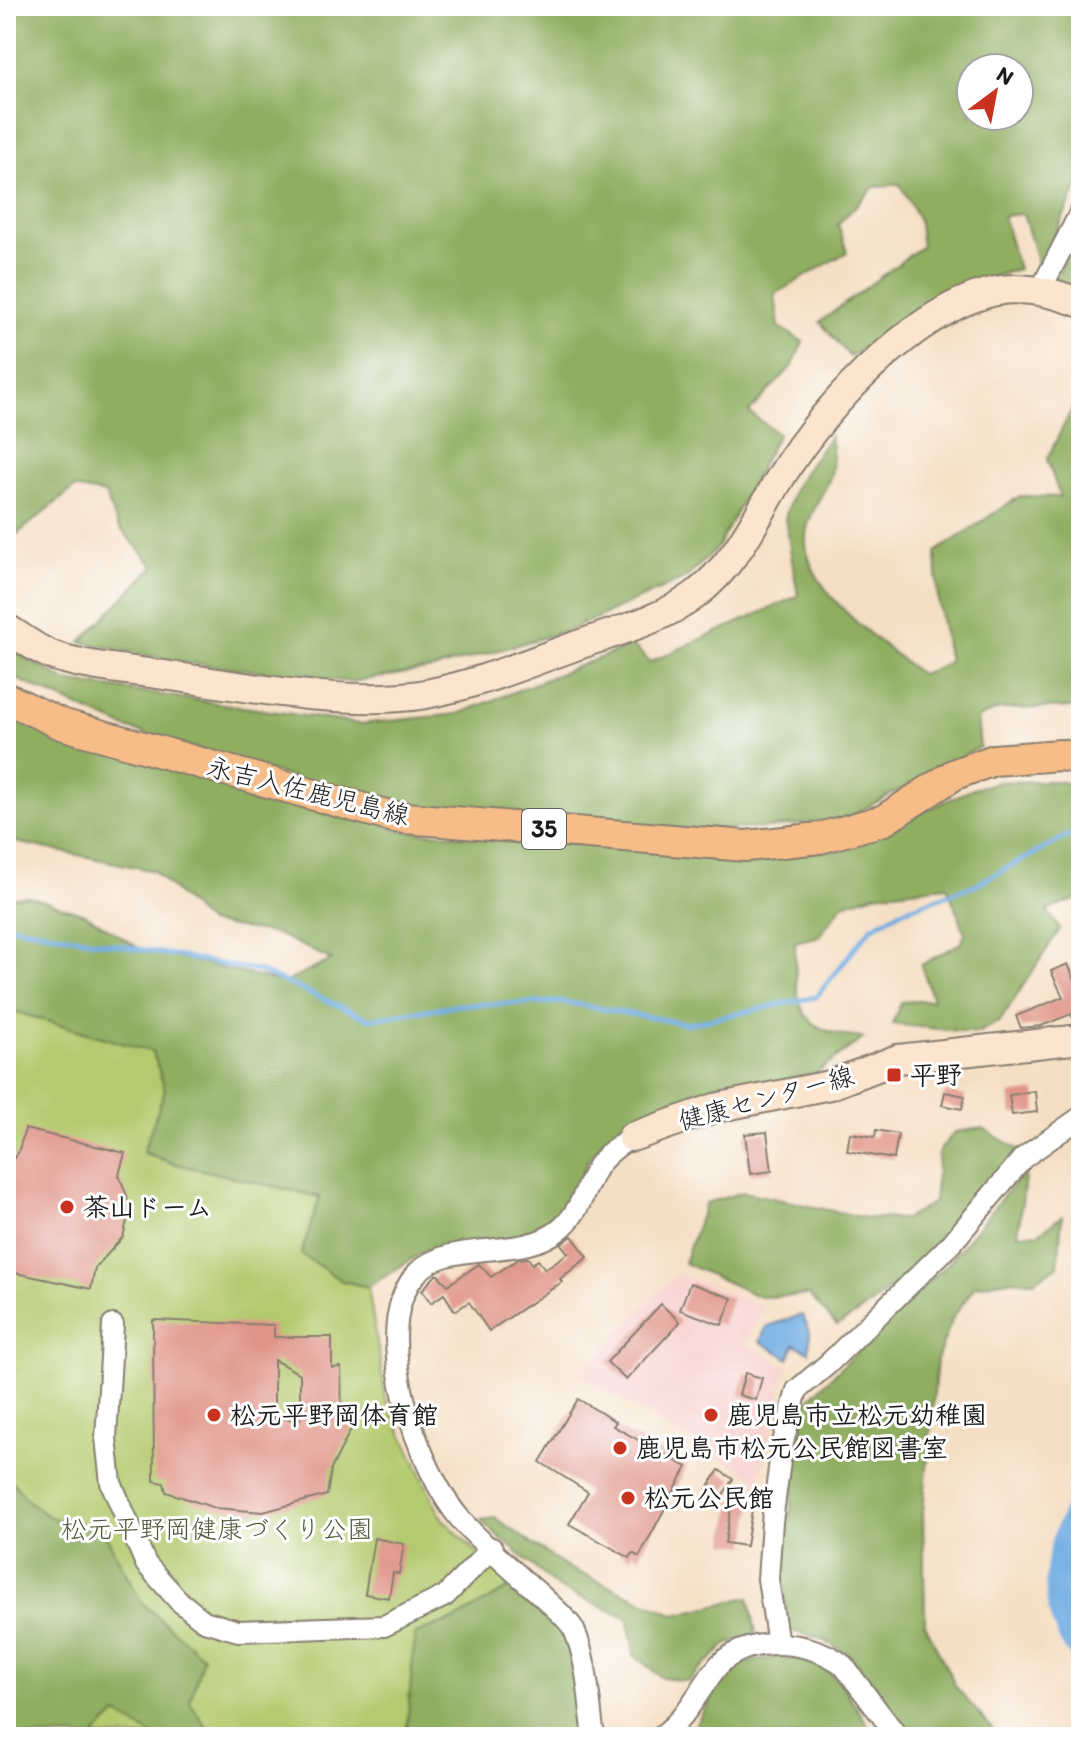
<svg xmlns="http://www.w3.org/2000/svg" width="1087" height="1743" viewBox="0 0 1087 1743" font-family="Itim,'Klee One',sans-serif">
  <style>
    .built { fill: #f7d0cc }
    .green { fill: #b4ca6e; stroke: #687345; stroke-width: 2 }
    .forest { fill: #8fae61; stroke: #56653e; stroke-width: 2; fill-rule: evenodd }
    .water { fill: #70ace2; stroke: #46647f; stroke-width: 2 }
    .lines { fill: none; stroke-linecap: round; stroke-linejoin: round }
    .stream { stroke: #70ace2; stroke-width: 5 }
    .river { stroke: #70ace2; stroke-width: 28 }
    .building { fill: #e09488; fill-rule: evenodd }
    .street-casing { stroke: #887e70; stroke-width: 24 }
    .secondary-casing { stroke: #887e70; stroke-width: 32 }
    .primary-casing { stroke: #887e70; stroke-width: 34 }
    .street { stroke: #fff; stroke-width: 20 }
    .secondary { stroke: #fce5cf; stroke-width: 28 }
    .primary { stroke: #f7bd88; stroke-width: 30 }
    .poi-dot { fill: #c8321e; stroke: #fff; stroke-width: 3 }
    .labels { text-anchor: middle; stroke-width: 6; stroke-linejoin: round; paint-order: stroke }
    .shield { fill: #fff; stroke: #606060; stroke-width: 2 }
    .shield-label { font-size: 24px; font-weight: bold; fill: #1c1c1c }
    .street-label { font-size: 26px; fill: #1c1c1c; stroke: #fff }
    .poi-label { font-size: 26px; font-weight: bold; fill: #1c1c1c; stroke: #fff; text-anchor: start }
    .park-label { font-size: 26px; fill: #515939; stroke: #fff }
  </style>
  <rect width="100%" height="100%" fill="#fff"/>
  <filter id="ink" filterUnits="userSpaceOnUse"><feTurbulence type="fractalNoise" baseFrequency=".0125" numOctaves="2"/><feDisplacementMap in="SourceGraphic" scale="16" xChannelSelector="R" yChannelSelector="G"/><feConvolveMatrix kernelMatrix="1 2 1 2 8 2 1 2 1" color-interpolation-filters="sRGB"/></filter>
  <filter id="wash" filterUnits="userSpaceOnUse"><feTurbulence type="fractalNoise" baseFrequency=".006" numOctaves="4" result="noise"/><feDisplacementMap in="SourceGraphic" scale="32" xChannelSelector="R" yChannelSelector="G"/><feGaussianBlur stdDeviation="1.8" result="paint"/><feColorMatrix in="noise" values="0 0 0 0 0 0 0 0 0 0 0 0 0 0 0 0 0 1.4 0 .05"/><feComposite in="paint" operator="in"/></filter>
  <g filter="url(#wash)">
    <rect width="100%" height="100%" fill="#f5dfc4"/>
    <!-- built -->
    <polygon class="built" points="676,1273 765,1306 745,1343 787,1367 759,1481 580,1375"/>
    <!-- green -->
    <polygon class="green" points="6,1009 153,1052 165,1090 144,1153 172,1163 320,1197 342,1281 368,1287 386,1399 441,1517 511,1587 531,1600 582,1737 62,1737 6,1549"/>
    <!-- forest -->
    <g class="forest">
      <path d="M6 6H1081V180L1039 267 1023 214 1003 216 1018 269 952 290 850 357 820 322 922 246 918 218 900 184 874 187 838 224 847 252 775 294 779 327 803 342 793 365 749 412 778 434 718 547 686 578 569 630 433 669 351 682 181 662 81 642 154 566 118 526 105 494 74 488 16 535 6 550ZM971 68H1019V116H971Z"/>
      <polygon points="1081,227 1081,290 1054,282"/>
      <path d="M1081 400V707L1000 709 977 718 980 747 847 818 770 828 645 830 387 806 126 728 6 674V646L66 681 360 724 458 714 632 645 650 662 798 596 785 518 795 486 830 436C838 486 825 479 809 521 787 581 882 642 921 675L949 662 938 601 936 552 1020 496 1060 497 1047 459 1072 409Z"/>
      <path d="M6 706 403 831 713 852 840 851 970 790 997 782 1053 781 1081 785V898L1047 910 1060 929 1000 1021 977 1033 892 1024 901 1002 933 1000 921 965 961 943 965 933 947 886 875 894 843 904 819 936 795 942C796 1003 793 1032 864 1038L816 1073 717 1094 629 1127 607 1140 588 1160 572 1200 555 1221 532 1236 428 1249 368 1287 342 1281 301 1254 320 1197 172 1163 143 1152 165 1090 153 1052 6 1009V898L28 896 85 914 139 948 284 983 332 960 277 934 208 923 154 871 6 840Z"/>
      <path d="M983 1128 1018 1150C964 1215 911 1283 837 1326L809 1295 760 1297 684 1263 705 1203 744 1192 866 1218 906 1219 934 1202 939 1151 955 1132Z"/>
      <polygon points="1026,1169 1018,1234 1039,1233 1062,1216 1058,1266 1034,1281 1008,1280 975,1286 952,1319 937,1360 923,1511 925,1624 956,1687 999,1737 913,1737 852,1657 822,1639 788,1630 782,1576 805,1403 950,1261"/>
      <path d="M6 1473C36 1513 50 1525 101 1526L141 1602 203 1657 190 1702 213 1737H155L117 1714 93 1737H6Z"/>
      <polygon points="495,1518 566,1567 675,1615 749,1597 756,1633 726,1645 688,1681 662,1678 634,1655 628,1618 558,1588 480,1520"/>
      <polygon points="511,1587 568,1635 582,1737 406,1737 415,1634 454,1620"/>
      <path d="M775 1657C842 1662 841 1687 876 1737H707L696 1723C726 1679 716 1665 775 1657Z"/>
    </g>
    <!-- water -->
    <polygon class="water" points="802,1315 810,1332 809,1352 794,1344 789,1359 760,1341 767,1326"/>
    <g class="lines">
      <!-- stream -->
      <polyline class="stream" points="6,925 259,971 369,1019 459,1005 564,1002 687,1024 816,997 871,928 901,911 975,885 1081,829"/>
      <!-- river -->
      <path class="river" d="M1081 1507C1056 1551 1049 1606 1081 1649"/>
    </g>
    <g id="blocks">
      <!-- building -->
      <g class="building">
        <polygon points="1068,964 1081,994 1081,1022 1075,1023 1071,1014 1041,1026 1021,1028 1016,1016 1063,997 1051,971"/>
        <polygon points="1035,1091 1037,1112 1012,1115 1009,1095"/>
        <polygon points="945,1092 965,1096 962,1109 942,1105"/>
        <polygon points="25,1129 125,1153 119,1175 127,1196 128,1217 123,1237 95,1268 91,1289 6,1271 6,1167 18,1153"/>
        <polygon points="876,1130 898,1134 894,1159 847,1151 850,1133 875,1137"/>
        <polygon points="767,1132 772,1171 750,1174 745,1134"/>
        <polygon points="572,1236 588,1257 560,1279 562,1282 489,1331 469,1302 455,1311 444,1294 431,1303 422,1290 437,1274 448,1285 479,1264 491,1277 518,1259 528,1258 532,1264 538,1260 545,1269 568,1253 561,1244"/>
        <polygon points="690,1283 732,1298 722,1325 680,1310"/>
        <polygon points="661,1304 680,1322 626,1380 607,1362"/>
        <path d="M153 1320 274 1325V1337H332V1368L341 1367 342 1417 354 1423 331 1469 327 1495 263 1512 215 1508 166 1492 164 1483 154 1481ZM274 1360 300 1374V1419H274Z"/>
        <polygon points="745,1373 762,1378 756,1400 739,1395"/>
        <polygon points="578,1399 616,1422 613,1426 687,1467 639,1557 633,1553 630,1558 569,1524 588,1492 540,1462"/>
        <polygon points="719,1470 733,1479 721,1498 707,1489"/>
        <polygon points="732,1501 753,1504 746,1546 725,1543"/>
        <polygon points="374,1538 404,1544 399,1574 393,1573 389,1598 365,1594"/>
      </g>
    </g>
  </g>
  <g filter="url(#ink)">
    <use href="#blocks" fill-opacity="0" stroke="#887e70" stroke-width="2"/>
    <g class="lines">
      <defs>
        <g id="street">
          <polyline points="1040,291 1081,211"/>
          <polyline points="113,1325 106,1438 111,1483 146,1564 179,1601 204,1621 238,1631 384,1626 445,1596 492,1548"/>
          <polyline points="778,1644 768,1579 772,1522 782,1446 797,1390 828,1364 951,1244 1023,1158 1081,1117"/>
          <path d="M594 1737C589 1704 588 1661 574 1630 568 1618 554 1608 545 1599 517 1574 486 1548 461 1520 419 1471 366 1328 417 1273 449 1238 520 1261 559 1230 580 1213 584 1190 596 1169 604 1155 619 1145 632 1137"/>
          <path d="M660 1737C686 1718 695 1697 714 1671 741 1633 810 1639 843 1665L898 1737"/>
        </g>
        <g id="secondary">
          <path d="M6 628C21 637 38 651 54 656 91 668 133 670 171 676 247 687 351 707 426 694 479 684 530 662 581 644 618 631 663 619 695 595 737 563 755 519 782 475 824 406 928 292 1014 289 1037 289 1060 295 1081 303"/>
          <polyline points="632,1137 715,1108 830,1085 898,1059 1081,1039"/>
        </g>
        <polyline id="primary" points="6,698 61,724 393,817 746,846 820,838 884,820 955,774 994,760 1060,755 1081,759"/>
      </defs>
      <!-- street casing -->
      <use href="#street" class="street-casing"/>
      <!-- secondary casing -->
      <use href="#secondary" class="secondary-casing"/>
      <!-- primary casing -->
      <use href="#primary" class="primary-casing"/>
      <!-- street -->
      <use href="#street" class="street"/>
      <!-- secondary -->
      <use href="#secondary" class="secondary"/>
      <!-- primary -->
      <use href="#primary" class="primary"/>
    </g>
  </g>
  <!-- markers -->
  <g class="poi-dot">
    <rect x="886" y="1067" width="16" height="16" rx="4"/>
    <circle cx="67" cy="1207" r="8"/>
    <circle cx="214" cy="1415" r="8"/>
    <circle cx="711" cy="1415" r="8"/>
    <circle cx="620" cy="1448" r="8"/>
    <circle cx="628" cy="1498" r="8"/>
  </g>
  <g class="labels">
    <!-- shield labels -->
    <rect class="shield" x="522" y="809" width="44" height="40" rx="6"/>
    <g class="shield-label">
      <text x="544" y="837">35</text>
    </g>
    <!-- street labels -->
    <g class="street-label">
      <text transform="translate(308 791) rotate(14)" y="9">永吉入佐鹿児島線</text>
      <text transform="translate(766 1098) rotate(-15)" y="9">健康センター線</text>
    </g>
    <!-- poi labels -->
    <g class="poi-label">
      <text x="910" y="1084">平野</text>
      <text x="83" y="1216">茶山ドーム</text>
      <text x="230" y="1424">松元平野岡体育館</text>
      <text x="727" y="1424">鹿児島市立松元幼稚園</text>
      <text x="636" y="1457">鹿児島市松元公民館図書室</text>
      <text x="644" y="1507">松元公民館</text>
    </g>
    <!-- park labels -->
    <g class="park-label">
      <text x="217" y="1538">松元平野岡健康づくり公園</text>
    </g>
  </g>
  <!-- margin -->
  <rect width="1087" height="1743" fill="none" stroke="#fff" stroke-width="32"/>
  <!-- north arrow -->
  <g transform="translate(995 92) rotate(32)"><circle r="38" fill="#ffffff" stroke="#a4a4a4" stroke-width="2"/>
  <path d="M0-6L14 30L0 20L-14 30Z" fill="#c8321e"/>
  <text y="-12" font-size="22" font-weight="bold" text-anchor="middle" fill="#1c1c1c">N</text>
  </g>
</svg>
